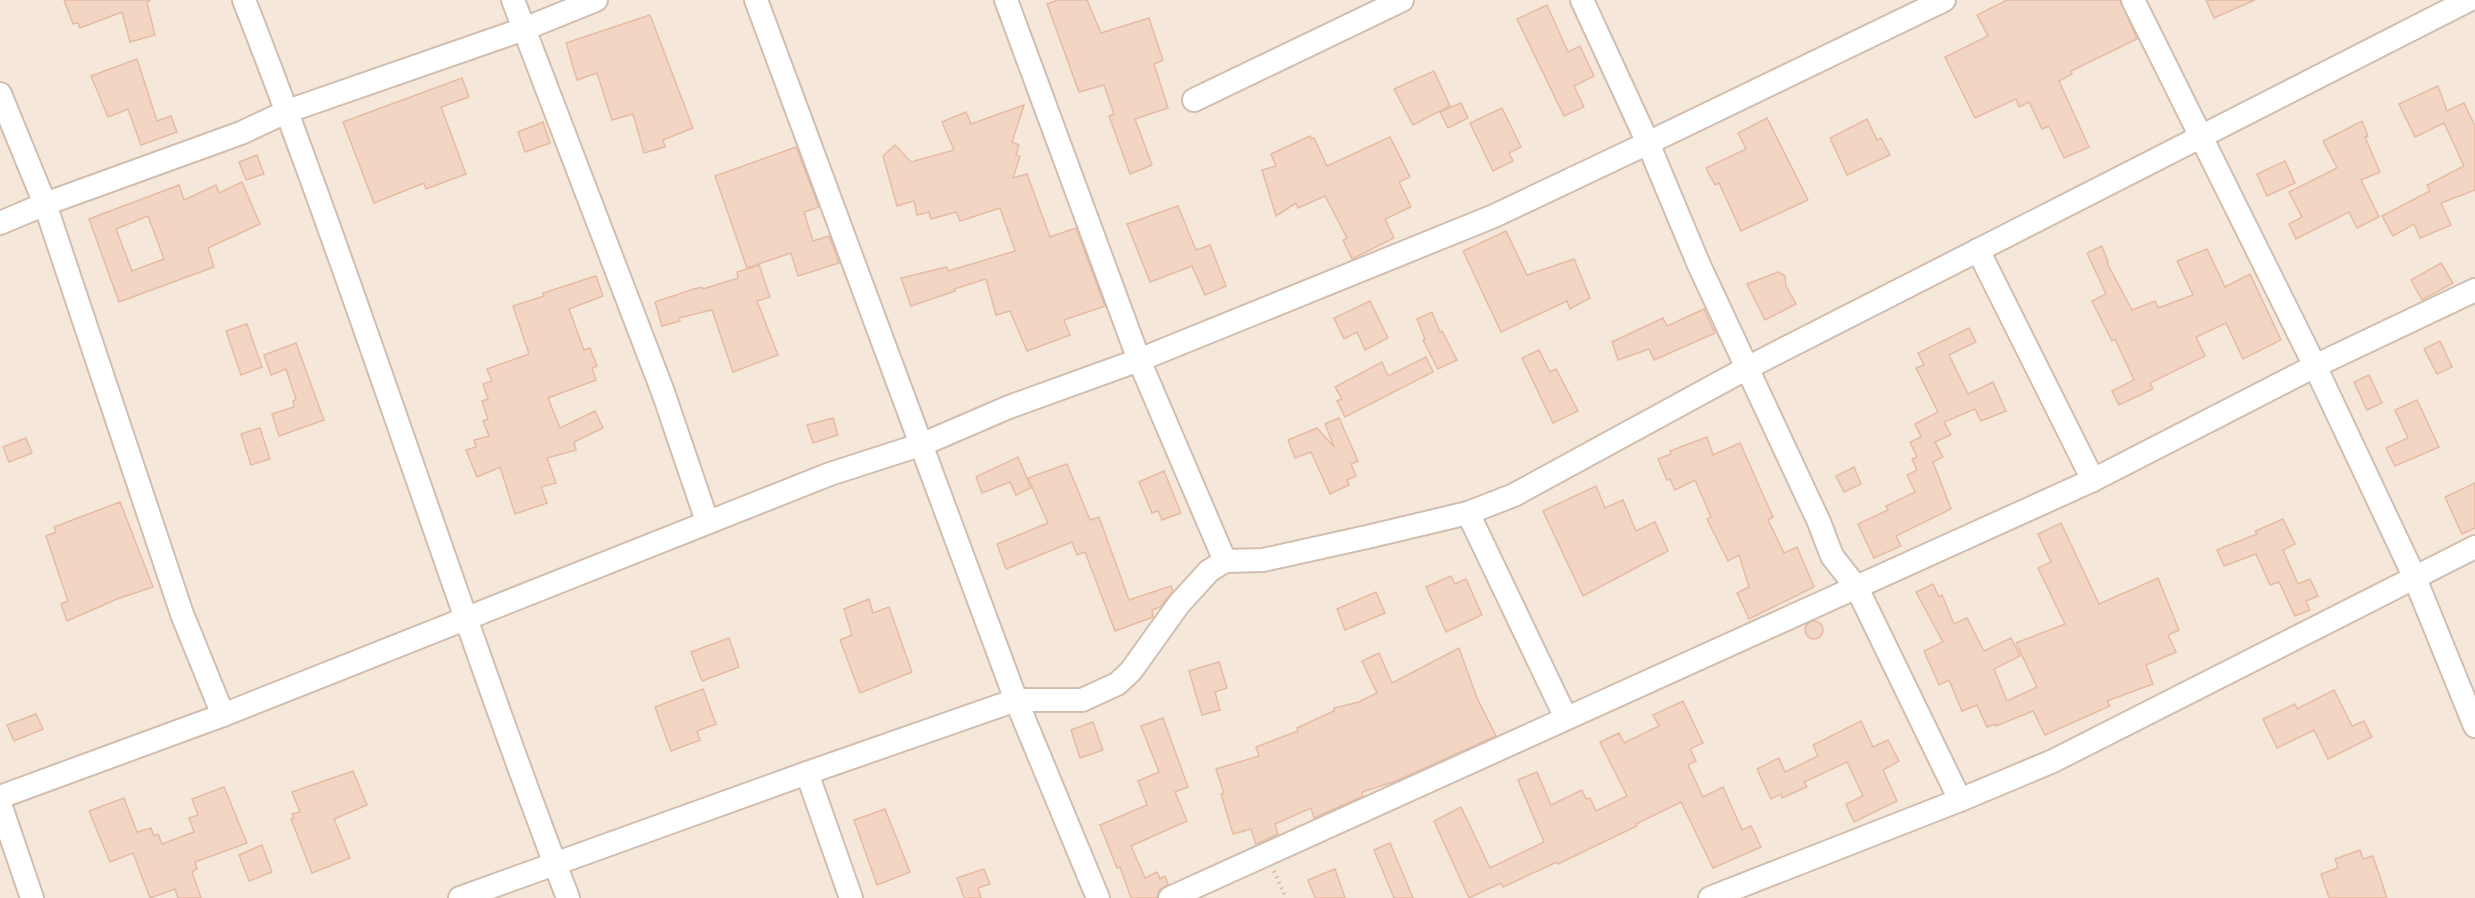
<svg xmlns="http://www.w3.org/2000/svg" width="2475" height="898" viewBox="0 0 2475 898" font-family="'DejaVu Sans',sans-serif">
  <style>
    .residential { fill: #f5e8da }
    .building { fill: #f3d5c3; stroke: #e6bba3; stroke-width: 1.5; fill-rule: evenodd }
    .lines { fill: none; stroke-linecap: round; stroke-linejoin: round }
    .minor-casing { stroke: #d1beb0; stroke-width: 26 }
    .path { stroke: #d9b8a5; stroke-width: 4; stroke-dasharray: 1.5 4.5; stroke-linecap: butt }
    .minor { stroke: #fff; stroke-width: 22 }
  </style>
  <rect width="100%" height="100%" fill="#fdf6ec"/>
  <!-- residential -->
  <rect class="residential" x="0" y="0" width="2475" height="898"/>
  <!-- building -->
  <g class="building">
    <polygon points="64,0 150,0 147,3 155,35 130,42 122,12 80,28 78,23 73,24"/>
    <polygon points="1058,0 1087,0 1101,33 1149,18 1163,60 1154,64 1168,108 1135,119 1152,165 1130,174 1109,116 1114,114 1104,85 1079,92 1047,4"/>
    <polygon points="2007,0 2120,0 2137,39 2071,71 2072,74 2059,81 2089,147 2064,158 2049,126 2042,129 2029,102 2019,107 2016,99 1975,118 1945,57 1988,36 1977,15"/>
    <polygon points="2206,0 2255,0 2214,18"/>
    <polygon points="1547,5 1568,52 1580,46 1594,76 1574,86 1584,107 1564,116 1517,19"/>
    <polygon points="650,15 693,128 663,140 665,147 644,153 633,114 612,120 597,73 577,80 566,43"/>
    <polygon points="137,59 157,121 171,116 177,132 141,145 128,109 108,117 91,76"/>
    <polygon points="1434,71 1450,106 1413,125 1394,89"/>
    <polygon points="462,78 469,97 441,107 466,174 426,189 424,183 374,203 343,122"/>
    <polygon points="2438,86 2447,111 2464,103 2475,126 2475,190 2441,203 2451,225 2420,238 2414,224 2393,236 2382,216 2430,191 2427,185 2464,166 2444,123 2415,137 2399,104"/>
    <polygon points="1461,103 1468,118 1448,128 1440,112"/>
    <polygon points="1024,105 1012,142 1019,145 1016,155 1020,156 1013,178 1027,174 1050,237 1076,228 1105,306 1064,320 1070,335 1027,351 1010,311 996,315 986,279 954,289 955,291 911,306 901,278 947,267 948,271 1015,251 1000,208 960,221 956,212 931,219 929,212 917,215 914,201 897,206 883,156 895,145 911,162 954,150 942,122 966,112 971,124"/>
    <polygon points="1502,108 1521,147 1509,153 1513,161 1493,171 1470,123"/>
    <polygon points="1767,118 1808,200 1741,231 1719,183 1715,185 1706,168 1746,149 1738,133"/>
    <polygon points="1867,119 1877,140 1881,138 1890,155 1847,175 1830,138"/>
    <polygon points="2362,121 2368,136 2365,137 2380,172 2361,180 2379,217 2357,228 2349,212 2296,239 2289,224 2302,217 2289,192 2337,168 2323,141"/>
    <polygon points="543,122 550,143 525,152 518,132"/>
    <polygon points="1310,136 1311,139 1314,138 1327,166 1390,137 1410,177 1399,182 1411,207 1385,219 1394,238 1352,259 1343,240 1347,238 1325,196 1298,208 1296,203 1276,216 1262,170 1276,166 1271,154"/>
    <polygon points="796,147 819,207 804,212 813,241 829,236 839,263 798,276 791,253 747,268 715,176"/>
    <polygon points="257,155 264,174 246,180 239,162"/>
    <polygon points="2285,161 2295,183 2267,196 2257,174"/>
    <path d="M242 182 260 224 208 248 214 267 119 302 89 219 179 185 184 200 216 185 219 193ZM148 216 164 259 132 271 116 229Z"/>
    <polygon points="1178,206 1196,250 1210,245 1226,286 1205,295 1192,266 1150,282 1127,224"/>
    <polygon points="1506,231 1527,275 1574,259 1590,298 1570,309 1567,301 1501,332 1463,251"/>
    <polygon points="2102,246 2108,262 2107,263 2132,310 2155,301 2158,308 2193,295 2177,261 2207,249 2225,287 2250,274 2281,340 2243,359 2226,323 2196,337 2205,356 2150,383 2153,389 2119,405 2112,391 2134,380 2115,339 2112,341 2092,301 2106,294 2087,253"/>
    <polygon points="2441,263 2453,283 2422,300 2411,280"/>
    <polygon points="759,265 770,297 757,301 778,355 733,372 712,310 679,318 680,321 662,326 655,302 694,289 702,287 703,289 738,278 737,272"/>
    <polygon points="1778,272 1785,276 1786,286 1796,304 1765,320 1747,284"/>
    <polygon points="596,276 603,296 569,309 584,350 590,348 597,366 592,368 596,380 548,398 560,428 595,411 603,428 574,442 576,450 547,458 556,483 541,487 547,503 515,514 500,467 477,477 466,450 476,447 474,440 489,436 483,421 488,419 482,401 488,399 483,384 492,381 487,369 529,354 513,306 544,296 543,293"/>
    <polygon points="1370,301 1388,338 1365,350 1357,332 1344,339 1334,318"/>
    <polygon points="1704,309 1715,333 1654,360 1649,349 1618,360 1612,342 1663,318 1667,326"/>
    <polygon points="1432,312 1440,332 1442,331 1457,360 1438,369 1423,340 1425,339 1417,319"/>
    <polygon points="247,324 262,367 241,375 226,331"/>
    <polygon points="1969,328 1976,342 1949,355 1968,394 1993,382 2006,411 1981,421 1975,409 1944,422 1951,435 1935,442 1943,457 1933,462 1951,509 1896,536 1901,546 1874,558 1858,524 1888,510 1886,506 1915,492 1907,475 1917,470 1912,459 1917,457 1910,442 1921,437 1915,424 1938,412 1916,368 1924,365 1918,353"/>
    <polygon points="2440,341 2452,367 2437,374 2424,349"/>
    <polygon points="296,343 324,420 279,436 272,414 294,407 293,401 296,399 286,369 271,375 264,355"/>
    <polygon points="1539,350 1550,372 1556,369 1578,411 1553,423 1522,358"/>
    <polygon points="1426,357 1433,372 1345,417 1337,401 1342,399 1335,387 1382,362 1388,376"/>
    <polygon points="2369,375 2382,403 2367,410 2354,382"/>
    <polygon points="2417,400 2439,447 2395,466 2386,448 2408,438 2395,410"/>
    <polygon points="833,418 838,435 813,443 807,425"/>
    <polygon points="1339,418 1358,461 1351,464 1356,476 1347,480 1349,485 1330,494 1311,452 1295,458 1288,440 1317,428 1334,447 1325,424"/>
    <polygon points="260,428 270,459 251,465 241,434"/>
    <polygon points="1707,437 1713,455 1740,443 1773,517 1768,520 1784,553 1797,547 1814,587 1749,619 1737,593 1749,587 1739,555 1728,561 1707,519 1711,517 1695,480 1675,490 1670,479 1667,480 1658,459 1671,454 1670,451"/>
    <polygon points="26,438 32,453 9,462 3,447"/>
    <polygon points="1018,457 1031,488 1016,495 1010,482 982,493 976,477"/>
    <polygon points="1067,464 1090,520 1099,517 1129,600 1171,586 1173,591 1160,607 1152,610 1153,617 1115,631 1085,552 1077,555 1072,542 1006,569 997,544 1048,523 1028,478"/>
    <polygon points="1854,467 1861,484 1844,492 1836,476"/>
    <polygon points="1164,471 1181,513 1162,520 1158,511 1152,513 1139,482"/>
    <polygon points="2475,483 2475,528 2462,534 2445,497"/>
    <polygon points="1596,486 1605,508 1623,500 1636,531 1655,522 1668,551 1583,596 1543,511"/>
    <polygon points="120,502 153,587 117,599 67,621 61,604 68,601 46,536 56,532 54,527"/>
    <polygon points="2283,519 2295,544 2283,550 2298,584 2310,579 2318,596 2306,601 2310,610 2295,616 2279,582 2270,585 2256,554 2224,566 2217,550 2257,534 2255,531"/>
    <polygon points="2061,523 2099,604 2158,578 2179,630 2168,635 2176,652 2146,665 2153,684 2107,701 2110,706 2045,735 2033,711 1996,726 1995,724 1987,727 1977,705 1962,711 1949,680 1939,685 1924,651 1943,642 1916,592 1933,584 1939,597 1942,595 1954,624 1967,618 1984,651 2011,638 2020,656 1994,669 2007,701 2037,687 2016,643 2065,624 2038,568 2051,562 2038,534"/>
    <polygon points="1451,576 1455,584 1466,579 1482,615 1446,632 1426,587"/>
    <polygon points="1376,592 1385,613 1345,630 1337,609"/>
    <polygon points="869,599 873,613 889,607 912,672 860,693 840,640 852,635 844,609"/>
    <circle cx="1814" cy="630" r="9"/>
    <polygon points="729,638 739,667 702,681 691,652"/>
    <polygon points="1459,648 1477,698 1496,736 1396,781 1362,792 1363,796 1314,818 1311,808 1275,824 1278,834 1256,844 1251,829 1233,834 1221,794 1224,793 1216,769 1259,756 1256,747 1298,731 1297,728 1334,711 1334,708 1359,702 1377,693 1362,661 1379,653 1392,683"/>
    <polygon points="1219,662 1227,688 1215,692 1220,710 1202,715 1189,671"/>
    <polygon points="703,689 716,724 697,731 700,740 671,751 655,707"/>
    <polygon points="2334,690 2352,726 2364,721 2372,737 2328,759 2314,730 2277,748 2263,719 2295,704 2297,709"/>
    <polygon points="1683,701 1703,743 1690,749 1696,761 1688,765 1703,797 1723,787 1742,830 1751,826 1761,847 1713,868 1681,802 1636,824 1637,826 1558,864 1557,862 1503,887 1501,883 1469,898 1434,821 1461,807 1490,868 1544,842 1518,780 1537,772 1551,805 1582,790 1586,799 1590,798 1596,811 1627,796 1600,742 1619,733 1624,743 1659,726 1653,715"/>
    <polygon points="36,714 43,729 14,741 7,725"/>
    <polygon points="1163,718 1188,787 1175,792 1187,821 1131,846 1145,878 1157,872 1160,879 1165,876 1168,884 1159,890 1157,898 1131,898 1120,867 1117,868 1100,825 1147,805 1138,781 1159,772 1141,726"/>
    <polygon points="1861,721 1873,747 1888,740 1899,761 1883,770 1897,801 1854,822 1846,804 1863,796 1847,762 1804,782 1807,787 1782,798 1781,794 1771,799 1757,769 1779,758 1785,772 1818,756 1813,745"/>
    <polygon points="1093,722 1103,750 1080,758 1071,730"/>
    <polygon points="353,771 367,805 334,819 350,858 312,873 291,819 294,818 292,814 300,812 292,792"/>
    <polygon points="224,787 247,843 195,862 197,869 192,872 201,898 178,898 175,889 150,898 133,853 110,862 89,811 124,798 137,832 151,828 154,836 158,834 162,844 194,832 189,818 198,815 192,799"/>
    <polygon points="885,809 910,872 877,885 854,820"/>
    <polygon points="1390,843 1413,898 1394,898 1374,850"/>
    <polygon points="262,845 272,872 249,881 239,855"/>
    <polygon points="2360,850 2363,859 2373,856 2387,898 2329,898 2321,874 2338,868 2335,859"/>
    <polygon points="984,869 990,884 978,888 981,898 964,898 957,878"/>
    <polygon points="1335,869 1345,898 1315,898 1308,880"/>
  </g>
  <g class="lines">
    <defs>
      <g id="minor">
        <path d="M244 0C360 296 454 601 568 898"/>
        <polyline points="513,0 663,392 707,521"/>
        <polyline points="756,0 1016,700 1098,898"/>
        <polyline points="1006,0 1139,360 1225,561"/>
        <polyline points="1582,0 1648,143 1944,0"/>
        <polyline points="2133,0 2315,366 2414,576 2475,726"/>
        <polyline points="0,94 45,204 0,223"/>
        <polyline points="1194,100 1402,0"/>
        <polyline points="1978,250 2093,480"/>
        <polyline points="1468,513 1566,718"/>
        <polyline points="223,715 182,614 45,204 241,133 288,111 524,29 596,0"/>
        <polyline points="807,773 851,898"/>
        <polyline points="0,797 223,715 830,474 923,444 1009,407 1139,360 1494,216 1648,143 1699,265 1819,522 1832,556 1857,588 1960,800"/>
        <polyline points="0,804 32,898"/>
        <polyline points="460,898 807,773 1016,700 1082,700 1117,684 1131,671 1179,604 1209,571 1225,561 1263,560 1367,537 1468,513 1514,495 1747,368 2469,0"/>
        <polyline points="1170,898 2093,480 2315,366 2475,290"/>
        <polyline points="1710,898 1960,800 2053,761 2475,547"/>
      </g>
    </defs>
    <!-- minor casing -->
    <use href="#minor" class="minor-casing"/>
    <!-- path -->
    <polyline class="path" points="1274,871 1286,898"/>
    <!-- minor -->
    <use href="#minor" class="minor"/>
  </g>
</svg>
